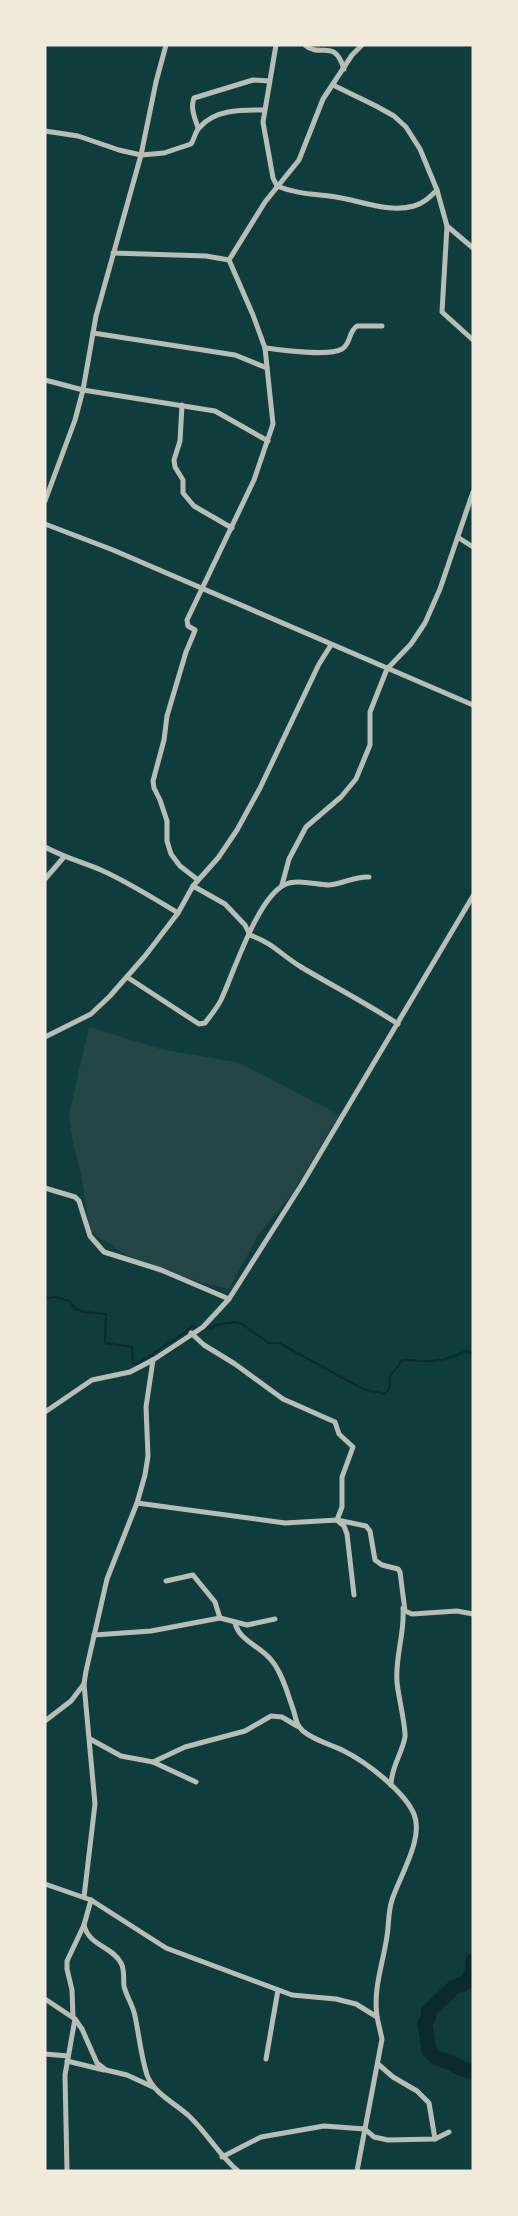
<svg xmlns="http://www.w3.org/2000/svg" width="518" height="2216" viewBox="0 0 518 2216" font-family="Mulish,sans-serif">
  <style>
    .green { fill: #244646 }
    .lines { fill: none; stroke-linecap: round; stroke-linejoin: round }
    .stream { stroke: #0a2a2b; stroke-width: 2 }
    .river { stroke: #0a2a2b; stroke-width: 15 }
    .minor { stroke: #b8beb3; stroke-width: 5 }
  </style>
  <rect width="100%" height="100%" fill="#0f3d3e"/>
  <!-- green -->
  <polygon class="green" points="89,1027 160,1049 240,1063 339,1115 292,1194 258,1235 229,1289 199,1282 126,1255 90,1231 81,1173 73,1144 69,1115"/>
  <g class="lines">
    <!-- stream -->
    <path class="stream" d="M45 1298 56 1297 69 1301 76 1309 84 1312 106 1314 105 1343 132 1347 133 1363 137 1364 184 1333 192 1326 202 1331 207 1327 211 1329 216 1325 234 1322 242 1324 269 1343H279L290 1349 363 1389 385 1394 390 1387C387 1370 396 1374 401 1361 408 1359 412 1360 419 1361 437 1362 451 1359 466 1351L473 1354"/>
    <!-- river -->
    <path class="river" d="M473 1961 472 1973 467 1982 454 1987 428 2012 429 2017 425 2023 429 2051 438 2059C451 2060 460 2071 473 2071"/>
    <!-- minor -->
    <g class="minor">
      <path d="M276 45 263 122 273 178 277 186C296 194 316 194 336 197 361 201 389 213 414 206 424 203 430 197 437 190"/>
      <path d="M305 45C321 59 334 37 344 69"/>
      <polyline points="333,85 376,106 394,116 406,127 420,149 437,190 447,226 473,248"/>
      <path d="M198 128C195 118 190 108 194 98L253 80 269 81"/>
      <path d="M45 131 78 136 119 150 141 155 164 153 191 144C195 138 195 131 200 127 216 109 242 110 264 110"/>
      <polyline points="447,226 442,312 473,340"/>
      <polyline points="113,253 206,256 229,260"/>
      <polyline points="229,260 265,202 299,160 323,99 352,55 362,45"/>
      <polyline points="93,333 235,355 267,368"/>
      <path d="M265 348C282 350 328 357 342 349 351 344 348 332 357 326H382"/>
      <polyline points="45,380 83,390 215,411 268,441"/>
      <polyline points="182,405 180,441 174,460 175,467 183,480 183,493 194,506 232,528"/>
      <polyline points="45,501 75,420 83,390 96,316 141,155 156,82 166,45"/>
      <polyline points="45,524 113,550 473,705"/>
      <polyline points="459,538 473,547"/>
      <path d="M45 847C63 857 82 862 101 870 128 882 153 898 178 913"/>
      <polyline points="45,879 64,857"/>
      <polyline points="198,880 180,866 171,854 167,841 167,821 160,800 154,788 153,781 164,740 167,716 186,652 194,633 195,630 188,626 187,620 254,480 273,424 265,348 253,315 229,260"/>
      <polyline points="282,885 289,859 306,827 341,797 356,779 370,745 370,712 387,669 411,644 425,623 440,589 473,492"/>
      <path d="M193 886 225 904 245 925 250 935C274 944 280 954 301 967 333 986 366 1003 398 1024"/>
      <path d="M127 977 199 1024 205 1023C210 1016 217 1008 221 1000 234 972 257 899 284 885 296 878 316 885 329 885 343 884 355 876 369 877"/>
      <polyline points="45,1037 91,1014 110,996 145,956 178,913 193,886 218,858 237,830 260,788 319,664 331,645"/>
      <polyline points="45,1188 75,1197 79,1201 90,1236 104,1252 161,1270 229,1299"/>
      <polyline points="191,1333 204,1345 235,1364 283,1399 335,1422 339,1434 353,1447 342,1477 342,1507 337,1520"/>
      <polyline points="45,1412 92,1380 130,1372 153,1360 203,1327 229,1299 302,1184 473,896"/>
      <polyline points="137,1503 285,1523 337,1520 366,1526 370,1531 375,1560 382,1565 398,1569 400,1572 405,1611 412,1614 457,1611 473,1614"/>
      <polyline points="338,1521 344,1526 347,1534 354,1595"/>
      <polyline points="166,1581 193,1575 215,1602 220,1618"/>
      <path d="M235 1623C240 1642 261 1646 272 1661 282 1673 287 1692 292 1706 296 1716 295 1724 303 1731 315 1741 330 1744 344 1751 366 1762 404 1791 414 1814 424 1839 400 1875 392 1900 388 1912 389 1924 387 1936 383 1964 373 1988 377 2017"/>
      <polyline points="94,1635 151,1631 220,1618 247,1625 275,1619"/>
      <polyline points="45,1721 71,1701 84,1684"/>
      <polyline points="90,1739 121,1756 153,1762 196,1782"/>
      <polyline points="153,1762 185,1747 245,1731 271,1716 282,1717 297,1726"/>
      <path d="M391 1785C391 1767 402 1754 405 1737 406 1727 398 1695 397 1682 395 1656 405 1633 403 1608"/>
      <polyline points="45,1884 91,1900 166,1948 292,1995 336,1999 356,2004 377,2017 382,2039 357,2171"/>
      <polyline points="84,1897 95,1804 84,1684 86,1671 107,1579 137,1503 145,1475 148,1456 146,1407 153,1360"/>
      <path d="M84 1925C89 1946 112 1946 121 1963 125 1970 123 1978 124 1986 126 1996 133 2005 135 2016 139 2035 141 2056 147 2075 154 2094 175 2103 189 2116 207 2133 219 2155 238 2171"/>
      <polyline points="45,1999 75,2019 82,2029 97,2063 106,2070 127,2075 153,2087"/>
      <polyline points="73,2017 72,1990 67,1969 67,1961 84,1925 91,1900"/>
      <polyline points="45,2054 68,2056"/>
      <polyline points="266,2059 278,1990"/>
      <polyline points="67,2061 104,2070"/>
      <polyline points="378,2064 393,2077 417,2091 429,2103 435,2139"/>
      <polyline points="222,2157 261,2137 324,2126 365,2129 374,2137 388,2140 435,2139 449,2132"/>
      <polyline points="67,2171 65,2075 75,2019"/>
    </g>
  </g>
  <!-- border -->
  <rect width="518" height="2216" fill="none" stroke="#f1e9da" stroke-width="93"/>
</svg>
